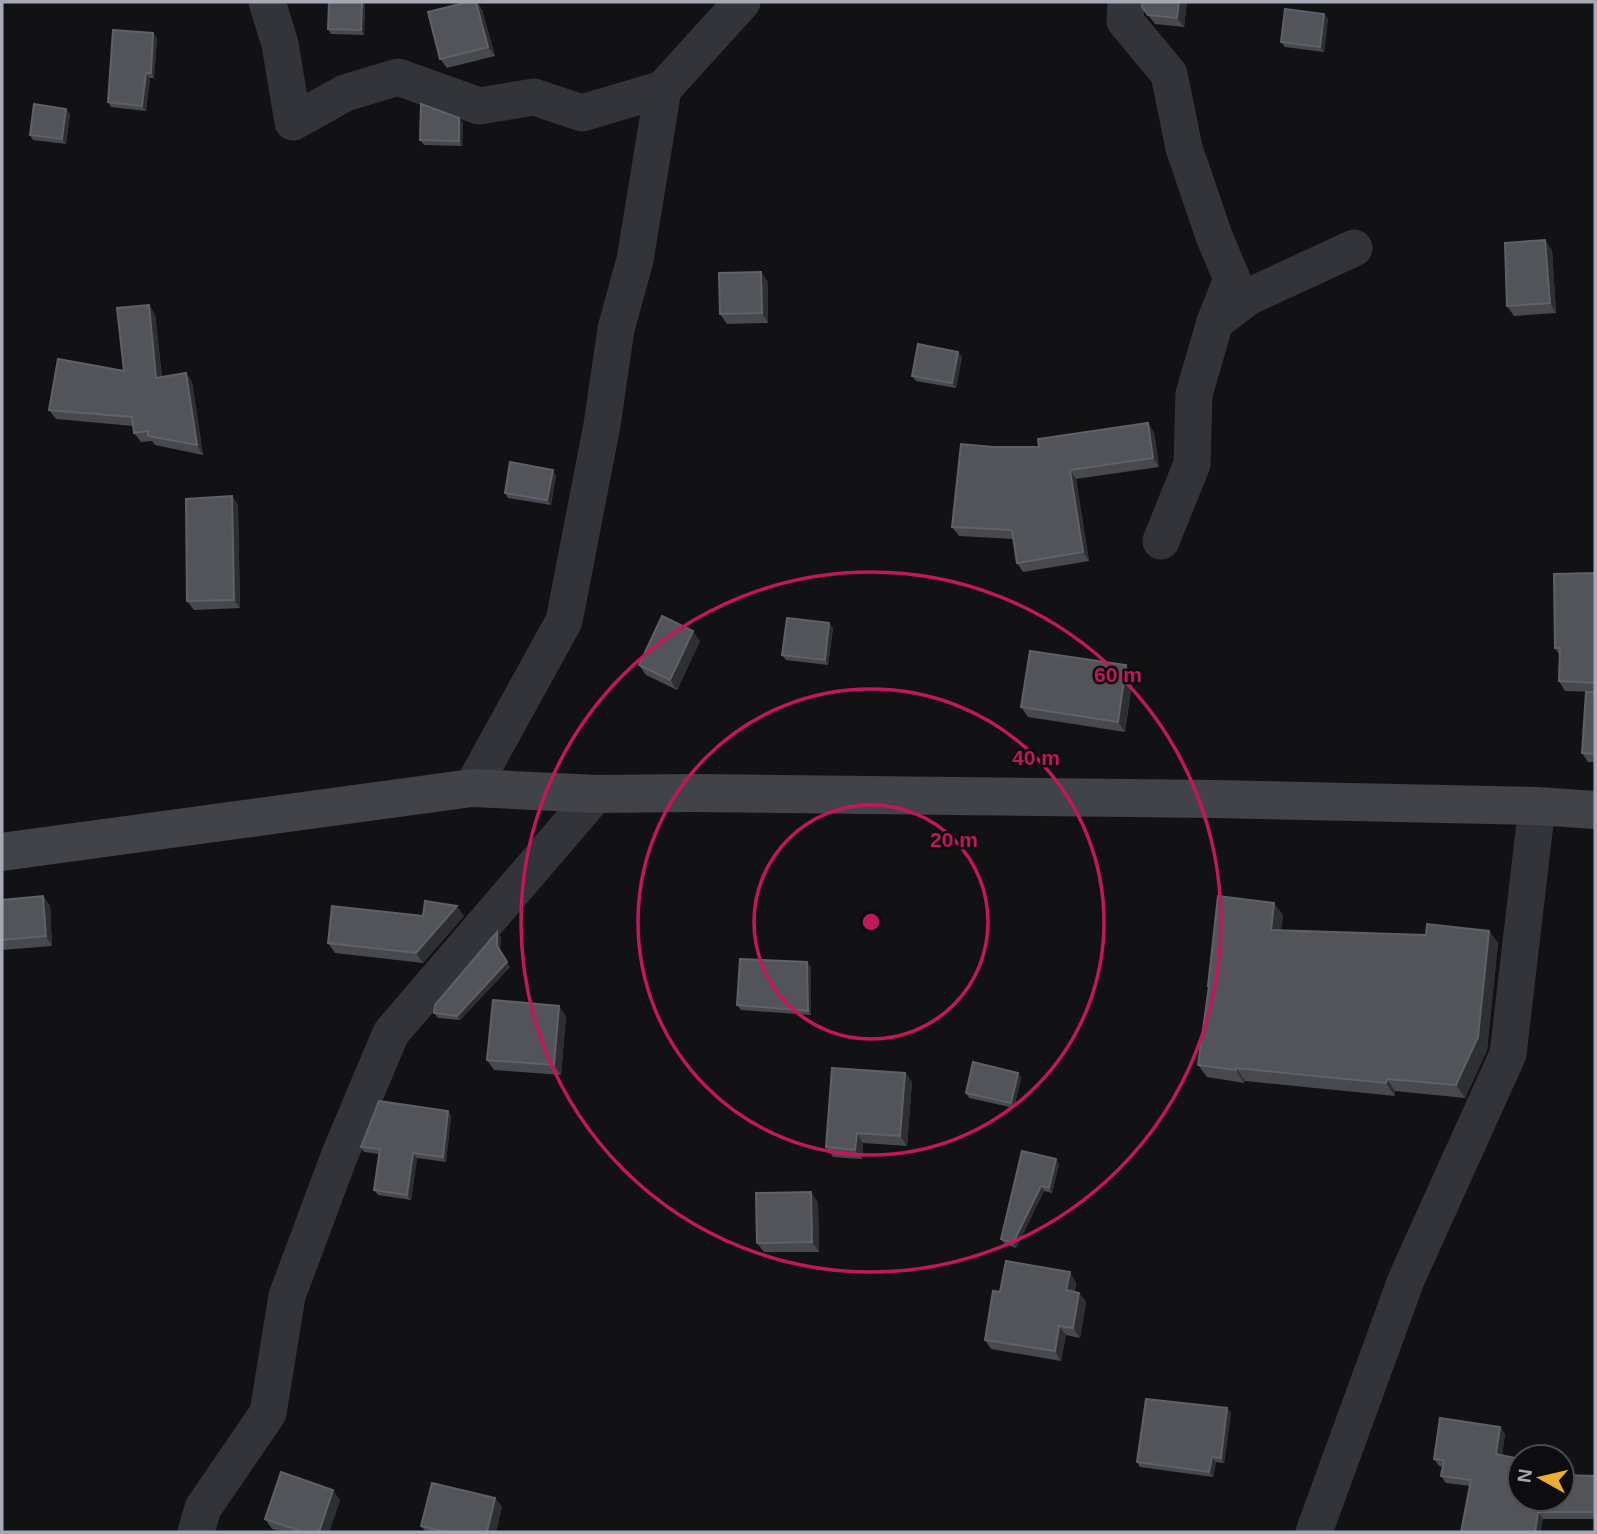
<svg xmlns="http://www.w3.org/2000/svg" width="1597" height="1534" viewBox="0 0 1597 1534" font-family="Arial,sans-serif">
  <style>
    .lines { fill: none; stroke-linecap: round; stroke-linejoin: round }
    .street { stroke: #333439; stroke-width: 37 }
    .secondary { stroke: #424349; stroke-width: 38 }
    .wall { fill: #48494f }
    .shaded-wall { fill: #2e2f33 }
    .building { fill: #52545a; stroke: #5f6168; stroke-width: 2 }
    .ring { fill: none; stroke: #c2185b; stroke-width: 3.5 }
    .centre { fill: #c2185b; stroke: #0d0d0f; stroke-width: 3.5 }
    .ring-label { font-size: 21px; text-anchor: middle; font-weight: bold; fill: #c2185b; stroke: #0d0d0f; stroke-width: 5; stroke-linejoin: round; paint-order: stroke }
  </style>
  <rect width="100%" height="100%" fill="#121214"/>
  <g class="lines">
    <!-- street -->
    <g class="street">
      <polyline points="267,2 280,44 293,122 345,93 398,77 479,106 534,97 582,113 663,89"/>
      <polyline points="1126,2 1125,21 1169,74 1184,148 1214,236 1232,279 1215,322"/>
      <polyline points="1161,541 1192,464 1194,394 1215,322 1248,297 1354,248"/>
      <polyline points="472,788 564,621 602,425 616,329 635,260 663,89 742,2"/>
      <polyline points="196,1532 203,1508 268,1413 287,1296 340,1154 391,1033 596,794"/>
      <polyline points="1314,1532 1406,1280 1508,1054 1537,806"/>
    </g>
    <!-- secondary -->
    <polyline class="secondary" points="2,852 472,788 596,794 693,793 1215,799 1537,806 1595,810"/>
  </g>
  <!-- wall -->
  <g class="wall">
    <polygon points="362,2 363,2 365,5 364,35 331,34 328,29"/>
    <polygon points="468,2 477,2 482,10 495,56 447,68 440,59"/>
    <polygon points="1142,2 1187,2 1184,27 1155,24 1142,7"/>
    <polygon points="1324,14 1328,19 1324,52 1285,47 1281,42"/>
    <polygon points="153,33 157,38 154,78 150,78 146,111 111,107 108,102"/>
    <polygon points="66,109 70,114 66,144 33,140 30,135"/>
    <polygon points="459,118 463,123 462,146 424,145 420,140"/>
    <polygon points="1552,250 1556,313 1514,316 1507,306"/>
    <polygon points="761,272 768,282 768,323 727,324 720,314"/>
    <polygon points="155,314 162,377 186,373 192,382 203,455 155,445 152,441 141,442 134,433 133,426 56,419 49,410 124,371"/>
    <polygon points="958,352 962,357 956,388 916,381 912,376"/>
    <polygon points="1154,432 1159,467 1076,479 1089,561 1023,572 1017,563 1013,539 959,536 952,527 993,447 1039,447"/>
    <polygon points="556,475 551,505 508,498 505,493"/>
    <polygon points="232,496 238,505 240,608 194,610 187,601"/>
    <polygon points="1595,573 1595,692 1565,691 1559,681 1560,656 1555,648"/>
    <polygon points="829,623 833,628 828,665 786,660 782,655"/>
    <polygon points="700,641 677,690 646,675 639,665"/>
    <polygon points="1133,675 1125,732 1028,717 1021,707"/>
    <polygon points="1595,692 1595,762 1588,762 1582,753"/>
    <polygon points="43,896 50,906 52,946 2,950 2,900"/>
    <polygon points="1283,915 1281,930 1426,935 1489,931 1498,943 1487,1050 1465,1098 1395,1091 1395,1096 1245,1081 1244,1083 1207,1077 1198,1065 1209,987 1208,986"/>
    <polygon points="423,916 464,916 423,963 335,953 328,943"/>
    <polygon points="497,932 501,937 500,951 510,967 460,1020 438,1018 434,1013"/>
    <polygon points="807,962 811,967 811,1015 741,1010 737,1005"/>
    <polygon points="566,1016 561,1075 494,1070 487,1060"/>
    <polygon points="905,1073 912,1082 907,1146 863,1143 862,1159 833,1157 826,1147"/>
    <polygon points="1018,1073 1021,1078 1014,1108 969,1098 966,1093"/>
    <polygon points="448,1111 451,1116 446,1162 417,1158 411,1200 378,1195 374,1190 379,1154 364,1152 361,1147"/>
    <polygon points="1059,1164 1052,1193 1044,1191 1016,1248 1005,1244 1001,1239"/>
    <polygon points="818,1202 819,1252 764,1252 757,1243"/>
    <polygon points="1076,1282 1075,1292 1079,1293 1086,1302 1080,1338 1066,1335 1061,1361 991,1349 985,1340 1000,1292"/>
    <polygon points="1227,1408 1231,1413 1224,1463 1216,1462 1213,1477 1140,1467 1137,1462"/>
    <polygon points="1500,1427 1505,1434 1502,1455 1520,1499 1595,1476 1595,1519 1543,1519 1470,1486 1446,1483 1441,1476 1443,1467 1439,1466 1434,1459"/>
    <polygon points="495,1498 502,1507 496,1532 426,1532 421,1526"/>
    <polygon points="340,1500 329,1532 283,1532 272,1529 265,1519"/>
  </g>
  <!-- shaded-wall -->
  <g class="shaded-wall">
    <polygon points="362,2 363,2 365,5 364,35 361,30"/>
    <polygon points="476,2 482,10 495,56 488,47"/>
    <polygon points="1179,2 1187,2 1184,27 1177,18"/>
    <polygon points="1324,14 1328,19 1324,52 1320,47"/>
    <polygon points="153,33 157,38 154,78 151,73"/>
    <polygon points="146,73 150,78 146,111 142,106"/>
    <polygon points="66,109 70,114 66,144 62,139"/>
    <polygon points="459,118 463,123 462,146 459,141"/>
    <polygon points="1545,240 1552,250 1556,313 1550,303"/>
    <polygon points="761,272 768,282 768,323 762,313"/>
    <polygon points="149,305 155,314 163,387 156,378"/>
    <polygon points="958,352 962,357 956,388 952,383"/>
    <polygon points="186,373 192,382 203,455 197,445"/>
    <polygon points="1148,423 1154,432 1159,467 1153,458"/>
    <polygon points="553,470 556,475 551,505 547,500"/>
    <polygon points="1070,470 1076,479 1089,561 1083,552"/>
    <polygon points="232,496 238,505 240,608 234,600"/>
    <polygon points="829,623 833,628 828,665 825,660"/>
    <polygon points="693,631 700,641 677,690 670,680"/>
    <polygon points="1126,665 1133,675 1125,732 1118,722"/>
    <polygon points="43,896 50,906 52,946 46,936"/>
    <polygon points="1274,903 1283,915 1280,942 1271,930"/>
    <polygon points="457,906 464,916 423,963 416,953"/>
    <polygon points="1489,931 1498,943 1487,1050 1465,1098 1456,1085"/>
    <polygon points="497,932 501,937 500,951 510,967 460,1020 457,1016 497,946"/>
    <polygon points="807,962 811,967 811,1015 808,1011"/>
    <polygon points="559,1006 566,1016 561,1075 554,1065"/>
    <polygon points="1236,1068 1245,1081 1244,1083 1236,1070"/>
    <polygon points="905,1073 912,1082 907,1146 900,1136"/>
    <polygon points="1018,1073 1021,1078 1014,1108 1011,1103"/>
    <polygon points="1387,1079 1395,1091 1395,1096 1386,1083"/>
    <polygon points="448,1111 451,1116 446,1162 443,1157"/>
    <polygon points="857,1133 863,1143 862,1159 855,1150"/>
    <polygon points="413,1153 417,1158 411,1200 407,1195"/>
    <polygon points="1056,1159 1059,1164 1052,1193 1049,1188"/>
    <polygon points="1041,1186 1044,1191 1016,1248 1013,1243"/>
    <polygon points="811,1192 818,1202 819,1252 812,1242"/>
    <polygon points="1070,1272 1076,1282 1073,1300 1066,1290"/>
    <polygon points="1079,1293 1086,1302 1080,1338 1073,1328"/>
    <polygon points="1059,1326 1066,1335 1061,1361 1055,1351"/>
    <polygon points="1227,1408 1231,1413 1224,1463 1221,1458"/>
    <polygon points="1500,1427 1505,1434 1501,1461 1496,1454"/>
    <polygon points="1212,1457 1216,1462 1213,1477 1209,1472"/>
    <polygon points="333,1490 340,1500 329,1532 319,1532"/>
    <polygon points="495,1498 502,1507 496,1532 487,1532"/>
    <polygon points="1538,1512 1543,1519 1541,1532 1535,1532"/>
  </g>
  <!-- building -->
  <g class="building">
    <polygon points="329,2 362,2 361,30 328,29"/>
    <polygon points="468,2 476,2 488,47 440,59 428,12"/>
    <polygon points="1142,2 1179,2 1177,18 1148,15 1142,7"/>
    <polygon points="1285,9 1324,14 1320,47 1281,42"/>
    <polygon points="113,30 153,33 151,73 146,73 142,106 108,102"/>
    <polygon points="34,104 66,109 62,139 30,135"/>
    <polygon points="421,104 459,118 459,141 420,140"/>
    <polygon points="1545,240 1550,303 1507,306 1505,243"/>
    <polygon points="761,272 762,313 720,314 719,273"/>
    <polygon points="149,305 156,378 186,373 197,445 148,436 148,431 134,433 132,417 49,410 58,359 124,371 117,308"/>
    <polygon points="918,344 958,352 952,383 912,376"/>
    <polygon points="1148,423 1153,458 1070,470 1083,552 1017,563 1012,530 952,527 961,444 993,447 1039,447 1038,439"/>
    <polygon points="510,462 553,470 547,500 505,493"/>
    <polygon points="232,496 234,600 187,601 186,499"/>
    <polygon points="1595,573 1595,683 1559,681 1560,648 1555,648 1554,574"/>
    <polygon points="662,616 693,631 670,680 639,665"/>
    <polygon points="787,618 829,623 825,660 782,655"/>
    <polygon points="1030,651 1126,665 1118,722 1021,707"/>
    <polygon points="1586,692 1595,692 1595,754 1582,753"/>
    <polygon points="43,896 46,936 2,940 2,900"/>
    <polygon points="1218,896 1274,903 1271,930 1426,935 1427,924 1489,931 1478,1037 1456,1085 1387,1079 1386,1083 1236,1068 1236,1070 1198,1065 1209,986 1208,986"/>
    <polygon points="425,901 457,906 416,953 328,943 332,906 423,916"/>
    <polygon points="497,932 497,946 507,962 457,1016 434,1013 435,1005"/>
    <polygon points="740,959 807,962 808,1011 737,1005"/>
    <polygon points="493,1000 559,1006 554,1065 487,1060"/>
    <polygon points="973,1062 1018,1073 1011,1103 966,1093"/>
    <polygon points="832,1068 905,1073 900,1136 857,1133 855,1150 826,1147"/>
    <polygon points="379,1101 448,1111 443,1157 413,1153 407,1195 374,1190 380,1149 361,1147"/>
    <polygon points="1022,1151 1056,1159 1049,1188 1041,1186 1013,1243 1001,1239"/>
    <polygon points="811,1192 812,1242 757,1243 756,1193"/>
    <polygon points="1006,1261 1070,1272 1066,1290 1079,1293 1073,1328 1059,1326 1055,1351 985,1340 993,1291 1000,1292"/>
    <polygon points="1146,1399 1227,1408 1221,1458 1212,1457 1209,1472 1137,1462"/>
    <polygon points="1440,1418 1500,1427 1496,1454 1520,1459 1520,1499 1562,1499 1562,1475 1595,1476 1595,1512 1538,1512 1535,1532 1461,1532 1471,1480 1441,1476 1444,1460 1434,1459"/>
    <polygon points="281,1472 333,1490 319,1532 304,1532 265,1519"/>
    <polygon points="432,1483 495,1498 487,1532 448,1532 421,1526"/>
  </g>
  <!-- distance rings -->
  <g class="ring">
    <circle cx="871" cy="922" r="117"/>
    <circle cx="871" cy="922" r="233"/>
    <circle cx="871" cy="922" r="350"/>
  </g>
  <circle cx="871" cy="922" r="10" class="centre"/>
  <g class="ring-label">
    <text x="1118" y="682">60 m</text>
    <text x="1036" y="765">40 m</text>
    <text x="954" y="847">20 m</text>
  </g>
  <!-- border -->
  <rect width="1597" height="1534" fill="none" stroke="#a4a9b4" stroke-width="7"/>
  <!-- north arrow -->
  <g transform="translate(1541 1478) rotate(278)"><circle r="33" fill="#0d0d0f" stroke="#494b51" stroke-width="2"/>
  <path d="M0-5L12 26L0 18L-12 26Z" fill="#ebad33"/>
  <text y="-10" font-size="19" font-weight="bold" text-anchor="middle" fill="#a4a9b4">N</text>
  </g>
</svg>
